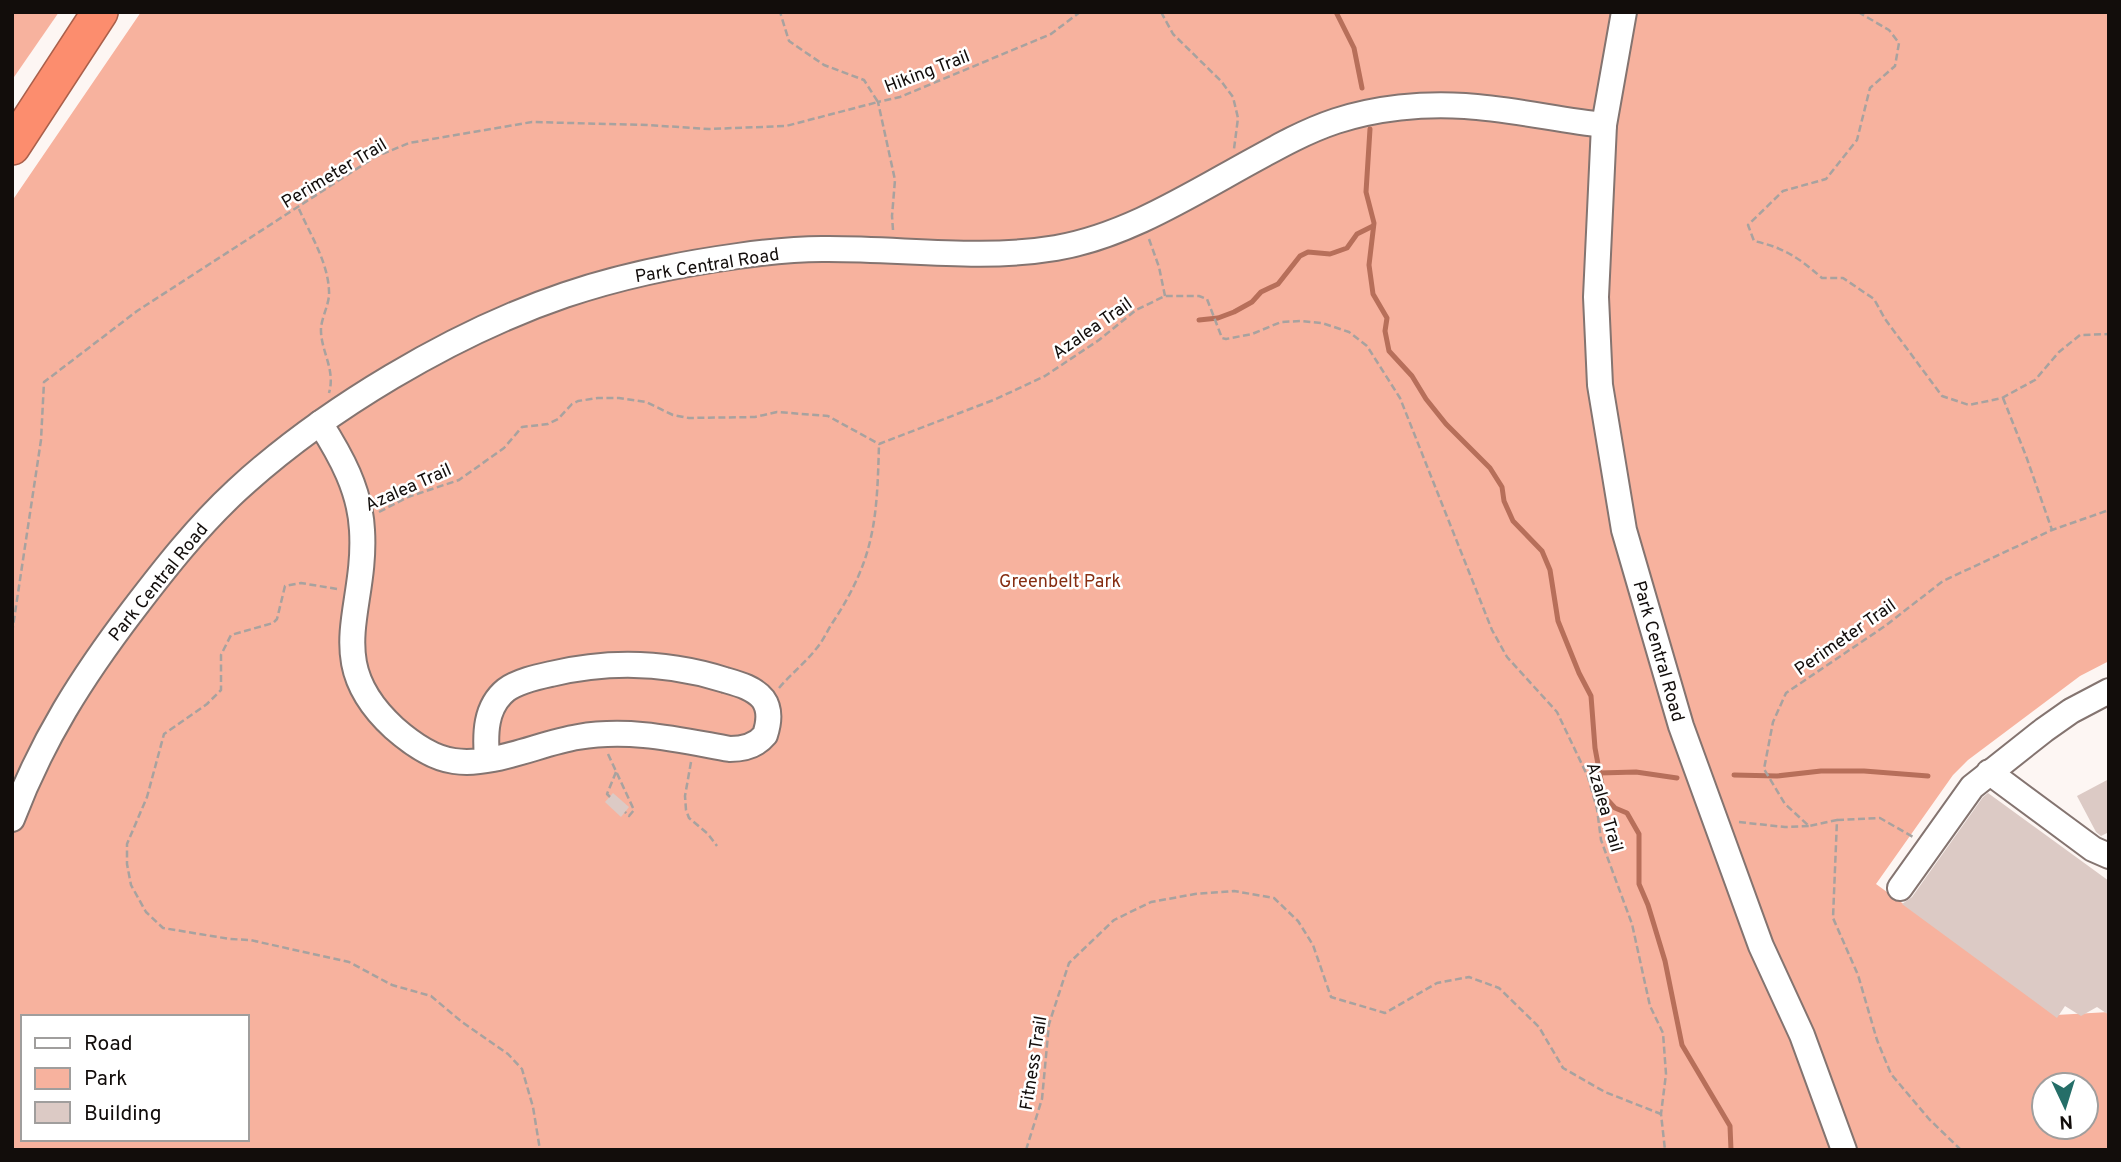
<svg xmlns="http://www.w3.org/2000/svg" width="2121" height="1162" viewBox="0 0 2121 1162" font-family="Overpass,sans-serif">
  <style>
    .green { fill: #f7b29e; fill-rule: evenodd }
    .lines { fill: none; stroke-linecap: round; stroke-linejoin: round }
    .stream { stroke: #b76f5a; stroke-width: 5 }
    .building { fill: #dccac5 }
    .minor-casing { stroke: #847470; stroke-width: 28 }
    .highway-casing { stroke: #aa604b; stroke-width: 38 }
    .path { stroke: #a8a29f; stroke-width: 2.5; stroke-dasharray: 7 3.5; stroke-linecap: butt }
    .minor { stroke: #fff; stroke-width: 24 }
    .highway { stroke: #fc8d6e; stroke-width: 35 }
    .labels { text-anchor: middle; stroke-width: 5; stroke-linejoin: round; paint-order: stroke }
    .street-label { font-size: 18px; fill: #120d0b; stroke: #fff }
    .park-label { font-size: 18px; fill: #862e12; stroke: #fff }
  </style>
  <rect width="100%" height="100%" fill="#fdf6f3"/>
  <!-- green -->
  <g class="green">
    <polygon points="12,12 59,12 12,80"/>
    <path d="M141 12H2109V661L2080 676 1968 760 1953 775 1876 884 2056 1015 2109 1012V1150H12V201ZM23 1017H247V1139H23ZM2044 1085H2086V1127H2044Z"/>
  </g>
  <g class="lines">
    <!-- stream -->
    <g class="stream">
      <polyline points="1336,12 1354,48 1362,88"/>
      <polyline points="1370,129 1366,192 1374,223 1369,265 1373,294 1387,318 1385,331 1389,351 1412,376 1426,399 1446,424 1490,468 1502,487 1504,501 1513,521 1542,551 1550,570 1558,621 1579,673 1591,696 1595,748 1604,796 1615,808 1627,813 1639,834 1639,884 1648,905 1665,961 1682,1045 1730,1126 1731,1150"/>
      <polyline points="1199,320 1218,318 1234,312 1252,302 1261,292 1278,284 1300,256 1308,252 1330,254 1347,248 1357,234 1373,226"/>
      <polyline points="1599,773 1636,772 1677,778"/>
      <polyline points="1734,775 1777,776 1821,771 1864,771 1928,776"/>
    </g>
  </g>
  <!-- building -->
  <g class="building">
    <polygon points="2109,779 2109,832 2101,836 2096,832 2077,796"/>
    <polygon points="613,793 629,807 621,817 605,802"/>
    <polygon points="1988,793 2109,881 2109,1015 2097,1007 2081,1016 2065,1006 2057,1018 1902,904 1912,897 1983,797"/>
  </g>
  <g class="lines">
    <defs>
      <g id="minor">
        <polyline points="1624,12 1604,125 1596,297 1600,385 1624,530 1681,726 1761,946 1802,1035 1844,1150"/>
        <path d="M320 423C341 456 360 490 362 530 367 611 321 661 394 728 411 743 432 758 454 761 492 767 540 743 578 737 631 728 679 740 730 749 744 749 756 746 765 735 769 723 771 710 763 699 754 688 739 684 725 680 668 662 610 660 551 674 537 677 518 681 506 690 485 707 485 734 487 759"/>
        <polyline points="1989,772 2093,849 2109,856"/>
        <path d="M12 819C42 740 82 677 133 610 165 568 198 526 237 490 324 410 453 333 565 295 621 276 680 264 738 256 766 252 795 249 822 249 900 248 978 261 1056 248 1126 236 1190 195 1252 161 1279 146 1306 131 1336 121 1376 108 1423 103 1465 106 1512 109 1558 120 1604 125"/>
        <polyline points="1900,888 1972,787 2044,730 2071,711 2109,691"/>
      </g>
      <polyline id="highway" points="12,147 100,12"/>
    </defs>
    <!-- minor casing -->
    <use href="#minor" class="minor-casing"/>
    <!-- highway casing -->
    <use href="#highway" class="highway-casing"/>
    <!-- path -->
    <g class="path">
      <polyline points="1161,12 1173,34 1221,81 1233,97 1238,118 1234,149"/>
      <path d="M1858 12 1889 30 1899 43 1895 66 1870 88 1857 140 1826 179 1783 191 1748 225 1754 241C1785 248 1799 258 1822 278H1843L1874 299 1885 319 1942 396 1969 405 2002 398 2035 380 2059 352 2080 335 2109 334"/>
      <path d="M299 209C310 234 328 262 329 291 330 303 322 316 321 328 320 350 336 369 329 393"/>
      <polyline points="893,230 892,216 895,180 878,102 900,97 1051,34 1080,12"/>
      <polyline points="1149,239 1159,267 1165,296"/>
      <polyline points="2003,398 2026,456 2052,530"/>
      <polyline points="379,512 408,497 459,480 504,448 522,427 548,424 558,419 572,404 578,401 598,398 619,398 646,402 673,415 689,418 755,417 777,412 828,416 879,444 996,399 1045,376 1099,340 1136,310 1165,296 1199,296 1207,299 1222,338 1226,339 1252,334 1281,322 1301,321 1322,323 1349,332 1367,346 1400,398 1492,630 1507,657 1557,712 1588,777 1597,809 1601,840 1632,924 1650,1006 1663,1033 1666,1074 1661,1114 1665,1150"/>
      <polyline points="337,589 301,583 285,586 277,619 273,623 231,635 221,655 221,690 207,704 164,734 147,797 127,844 127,864 131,885 146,912 163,928 230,939 250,940 349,962 392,985 431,996 462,1022 508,1054 522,1069 533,1107 540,1150"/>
      <polyline points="12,633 41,440 44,382 137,311 375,157 409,143 532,122 647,125 709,129 786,126 878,102 864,80 824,65 789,41 780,12"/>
      <path d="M779 688C791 674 805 663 816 649 823 641 827 631 833 622 875 558 877 519 879 444"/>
      <polyline points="608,754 634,810 629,816 625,812"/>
      <polyline points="691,762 685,796 686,810 689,818 708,834 717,846"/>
      <polyline points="610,797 607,794 616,772"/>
      <polyline points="1837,820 1880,818 1913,837"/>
      <polyline points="1739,822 1785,827 1809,826"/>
      <polyline points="1026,1150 1042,1099 1049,1024 1069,963 1114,920 1151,902 1195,894 1234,891 1274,898 1298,921 1313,945 1331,997 1385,1013 1437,983 1469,977 1499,988 1539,1027 1563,1068 1605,1092 1661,1114"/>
      <polyline points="1961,1150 1929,1119 1891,1074 1877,1040 1858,975 1833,918 1837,820 1809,826 1785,804 1764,769 1773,722 1786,693 1885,626 1943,581 2052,530 2109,510"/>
    </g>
    <!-- minor -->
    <use href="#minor" class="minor"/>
    <!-- highway -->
    <use href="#highway" class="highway"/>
  </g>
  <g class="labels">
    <!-- street labels -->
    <g class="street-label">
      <text transform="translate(927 71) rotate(-21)" y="6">Hiking Trail</text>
      <text transform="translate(334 173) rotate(-31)" y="6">Perimeter Trail</text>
      <text transform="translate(707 265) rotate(-9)" y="6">Park Central Road</text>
      <text transform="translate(1092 328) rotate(-35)" y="6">Azalea Trail</text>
      <text transform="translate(408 487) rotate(-24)" y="6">Azalea Trail</text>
      <text transform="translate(158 582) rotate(-51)" y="6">Park Central Road</text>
      <text transform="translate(1845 637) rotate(-35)" y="6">Perimeter Trail</text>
      <text transform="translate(1659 651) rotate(74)" y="6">Park Central Road</text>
      <text transform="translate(1605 807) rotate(74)" y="6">Azalea Trail</text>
      <text transform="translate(1033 1063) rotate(-81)" y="6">Fitness Trail</text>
    </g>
    <!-- park labels -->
    <g class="park-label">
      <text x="1060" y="587">Greenbelt Park</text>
    </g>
  </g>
  <!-- border -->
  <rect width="2121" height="1162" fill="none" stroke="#120d0b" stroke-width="28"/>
  <!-- legend -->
  <rect x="21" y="1015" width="228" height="126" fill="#ffffff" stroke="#a09e9d" stroke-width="2"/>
  <rect x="35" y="1038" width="35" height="10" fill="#ffffff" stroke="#a09e9d" stroke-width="2"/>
  <text x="84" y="1050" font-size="21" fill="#120d0b">Road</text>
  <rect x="35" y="1068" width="35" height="21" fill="#f7b29e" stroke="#a09e9d" stroke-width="2"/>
  <text x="84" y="1085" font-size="21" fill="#120d0b">Park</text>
  <rect x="35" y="1102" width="35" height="21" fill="#dccac5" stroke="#a09e9d" stroke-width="2"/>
  <text x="84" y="1120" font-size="21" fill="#120d0b">Building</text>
  <!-- north arrow -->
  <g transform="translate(2065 1106) rotate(176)"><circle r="33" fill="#ffffff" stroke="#a09e9d" stroke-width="2"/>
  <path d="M0-5L12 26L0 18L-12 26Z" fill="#256e68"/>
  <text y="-10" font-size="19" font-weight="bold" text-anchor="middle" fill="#120d0b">N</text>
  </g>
</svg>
